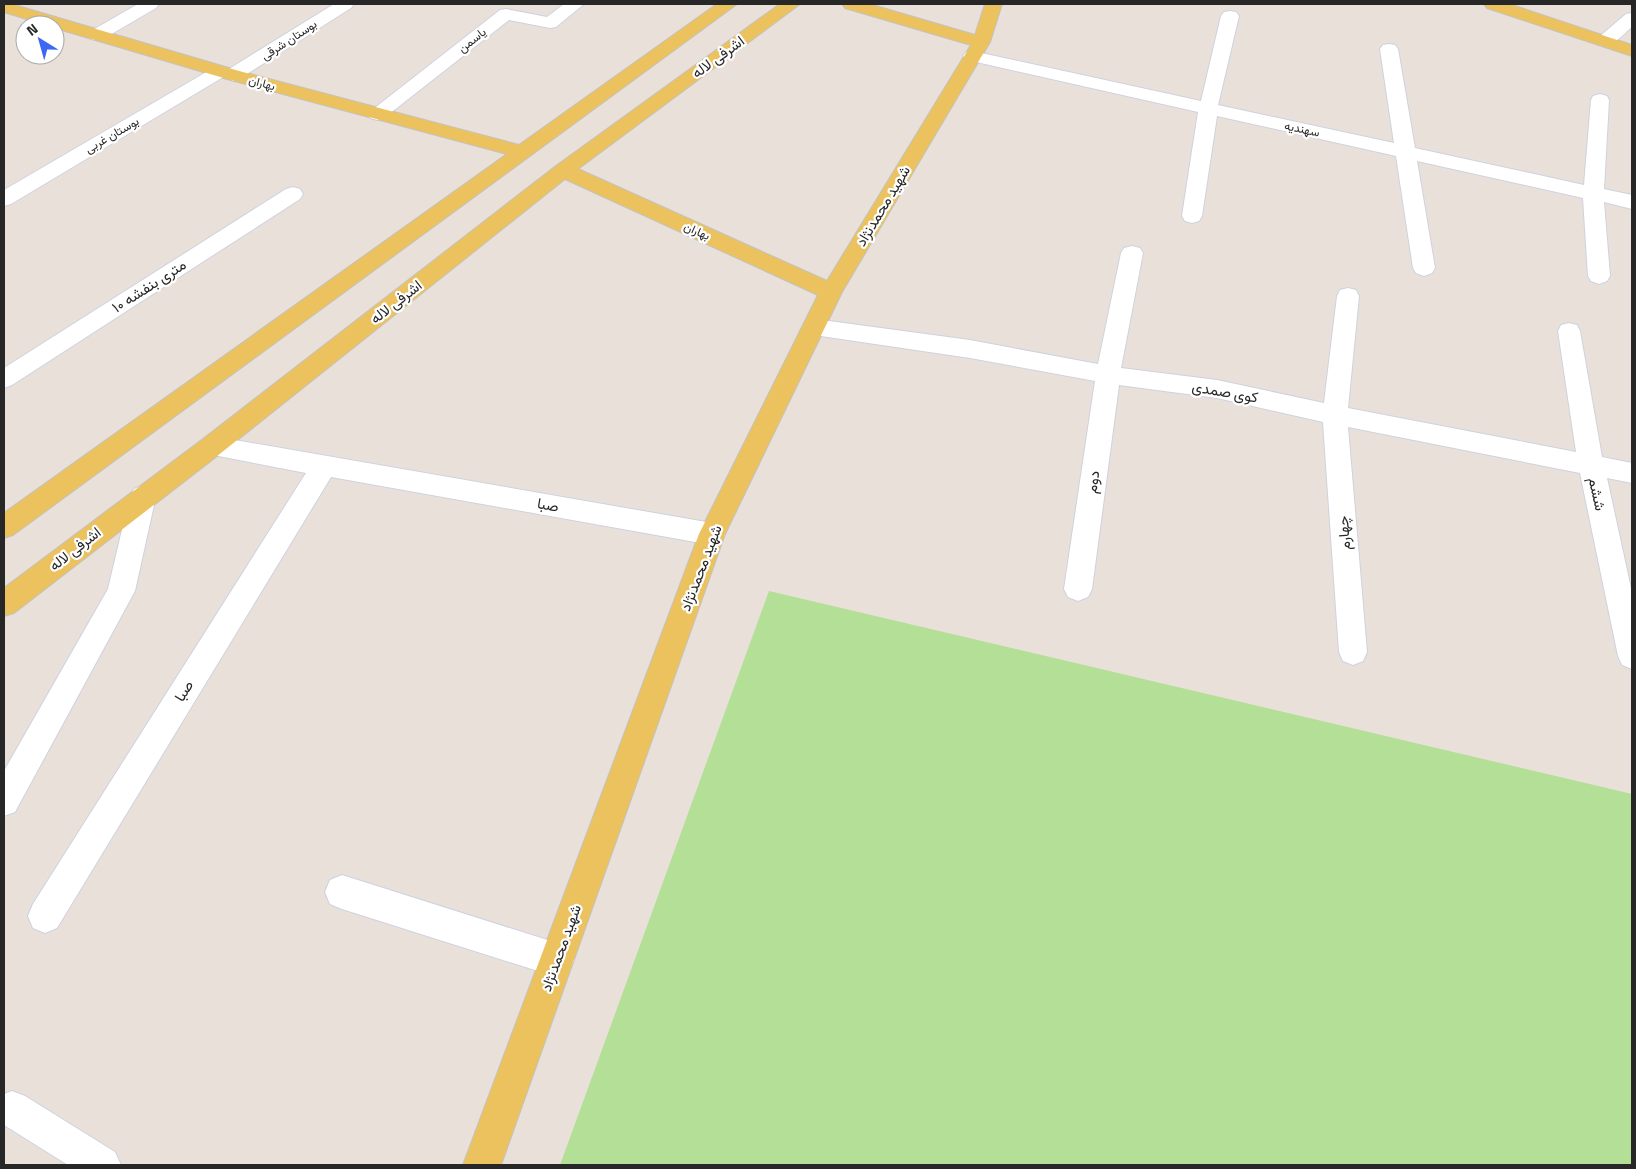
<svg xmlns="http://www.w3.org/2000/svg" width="1636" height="1169" viewBox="0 0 1636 1169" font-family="'Titillium Web',Vazirmatn,sans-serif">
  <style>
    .green { fill: #b3df96 }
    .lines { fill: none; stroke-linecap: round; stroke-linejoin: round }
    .minor-casing { stroke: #ced2e0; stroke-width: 2 }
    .major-casing { stroke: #c3c3c3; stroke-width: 2 }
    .minor { fill: #fff; fill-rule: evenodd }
    .major { fill: #ebc25d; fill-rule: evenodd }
    .labels { text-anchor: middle; stroke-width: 4.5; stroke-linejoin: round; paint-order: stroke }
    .far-street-label { font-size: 12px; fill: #272727; stroke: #fff }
    .street-label { font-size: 15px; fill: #272727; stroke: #fff }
  </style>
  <rect width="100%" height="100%" fill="#e9e1d9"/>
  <!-- green -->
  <polygon class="green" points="769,591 1632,794 1632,1165 560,1165"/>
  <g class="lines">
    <defs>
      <g id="minor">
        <polygon points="138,4 159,4 156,8 103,39 97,40 91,39 88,35 91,31"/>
        <polygon points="334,4 354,4 351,8 239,79 233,81 225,76 11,204 4,206 4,190 215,67 221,66 229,69"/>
        <polygon points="564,4 584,4 556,27 550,28 509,20 384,118 377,120 370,118 367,114 500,10 506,9 547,17"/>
        <polygon points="1230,11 1236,12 1239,16 1218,105 1394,143 1380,49 1383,45 1389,44 1395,45 1398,49 1415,148 1584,185 1591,100 1593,96 1600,94 1607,96 1609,100 1604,189 1632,195 1632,209 1604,202 1610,276 1607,281 1599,284 1591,281 1588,276 1583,198 1417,161 1435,268 1432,273 1424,276 1416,273 1413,268 1396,156 1217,116 1202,216 1199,221 1192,223 1185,221 1182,216 1198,112 972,61 966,60 963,56 966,52 972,51 1201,101 1221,16 1224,12"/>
        <path d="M1632 13V27C1622 35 1613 48 1599 45L1596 41 1599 37 1626 14Z"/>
        <polygon points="293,187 300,189 303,194 300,199 12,385 4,388 4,368 286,189"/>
        <polygon points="1132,246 1140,248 1143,253 1121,368 1217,380 1324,403 1337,296 1340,290 1348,288 1356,290 1359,296 1348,408 1576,452 1558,331 1561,325 1569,323 1577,325 1580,331 1602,457 1632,463 1632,483 1607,478 1632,593 1632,669 1622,665 1618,656 1580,473 1348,427 1367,652 1363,661 1353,665 1343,661 1339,652 1323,422 1217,398 1119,385 1092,589 1088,597 1078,601 1068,597 1064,589 1095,381 970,358 814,335 806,333 803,327 806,321 814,319 970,340 1098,364 1121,253 1124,248"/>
        <polygon points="212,436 712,523 721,526 725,534 721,542 712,545 331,477 57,928 45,933 33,928 28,916 33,904 306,473 203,453 199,446 203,439"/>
        <polygon points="143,485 152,489 156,496 135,591 15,812 4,816 4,771 108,589 130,496 134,489"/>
        <polygon points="342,875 557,943 569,948 574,960 569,972 557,977 342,909 330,904 325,892 330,880"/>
        <polygon points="12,1091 25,1096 115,1152 121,1165 68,1165 4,1125 4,1094"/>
      </g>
      <g id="major">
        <polygon points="4,4 11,4 239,71 519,145 717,4 737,4 13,535 4,538 4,513 507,154 227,79 55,28 55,25 46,25 4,12"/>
        <polygon points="780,4 800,4 578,169 827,281 971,45 845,8 842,4 869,4 975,35 985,4 1002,4 990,42 842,292 725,534 501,1165 463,1165 699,534 818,295 565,179 221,453 14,613 4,616 4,588 203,439 556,166"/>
        <polygon points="1484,4 1509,4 1632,45 1632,56 1487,8"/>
      </g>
    </defs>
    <!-- minor casing -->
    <use href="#minor" class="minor-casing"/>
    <!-- major casing -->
    <use href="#major" class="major-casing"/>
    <!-- minor -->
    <use href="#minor" class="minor"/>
    <!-- major -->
    <use href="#major" class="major"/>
  </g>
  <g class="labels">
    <!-- far-street labels -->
    <g class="far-street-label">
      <text transform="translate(289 40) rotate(-33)" y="4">بوستان شرقی</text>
      <text transform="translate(472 40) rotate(-38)" y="4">یاسمن</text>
      <text transform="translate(262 83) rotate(15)" y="4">بهاران</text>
      <text transform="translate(1302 129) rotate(12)" y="4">سهندیه</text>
      <text transform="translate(112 135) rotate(-30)" y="4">بوستان غربی</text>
      <text transform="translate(697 231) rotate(24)" y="4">بهاران</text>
    </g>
    <!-- street labels -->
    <g class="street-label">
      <text transform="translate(718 57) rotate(-36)" y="5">اشرفی لاله</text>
      <text transform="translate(883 206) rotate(-59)" y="5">شهید محمدنژاد</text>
      <text transform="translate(149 286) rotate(-33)" y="5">۱۰ متری بنفشه</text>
      <text transform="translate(396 302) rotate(-38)" y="5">اشرفی لاله</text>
      <text transform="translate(1225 392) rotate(10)" y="5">کوی صمدی</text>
      <text transform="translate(1093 482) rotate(-82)" y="5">دوم</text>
      <text transform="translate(1597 494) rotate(78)" y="5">ششم</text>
      <text transform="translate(548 505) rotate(10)" y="5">صبا</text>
      <text transform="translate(1344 533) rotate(-94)" y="5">چهارم</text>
      <text transform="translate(75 549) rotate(-38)" y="5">اشرفی لاله</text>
      <text transform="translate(701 568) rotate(-69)" y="5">شهید محمدنژاد</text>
      <text transform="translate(184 691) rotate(-58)" y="5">صبا</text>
      <text transform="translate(561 948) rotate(-70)" y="5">شهید محمدنژاد</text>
    </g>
  </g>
  <!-- border -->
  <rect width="1636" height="1169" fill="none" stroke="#272727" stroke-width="10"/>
  <!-- north arrow -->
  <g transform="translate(40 40) rotate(323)"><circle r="24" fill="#ffffff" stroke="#a9a9a9"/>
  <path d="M0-4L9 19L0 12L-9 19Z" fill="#3c68f3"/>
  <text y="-8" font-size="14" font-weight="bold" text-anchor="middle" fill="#272727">N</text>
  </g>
</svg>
